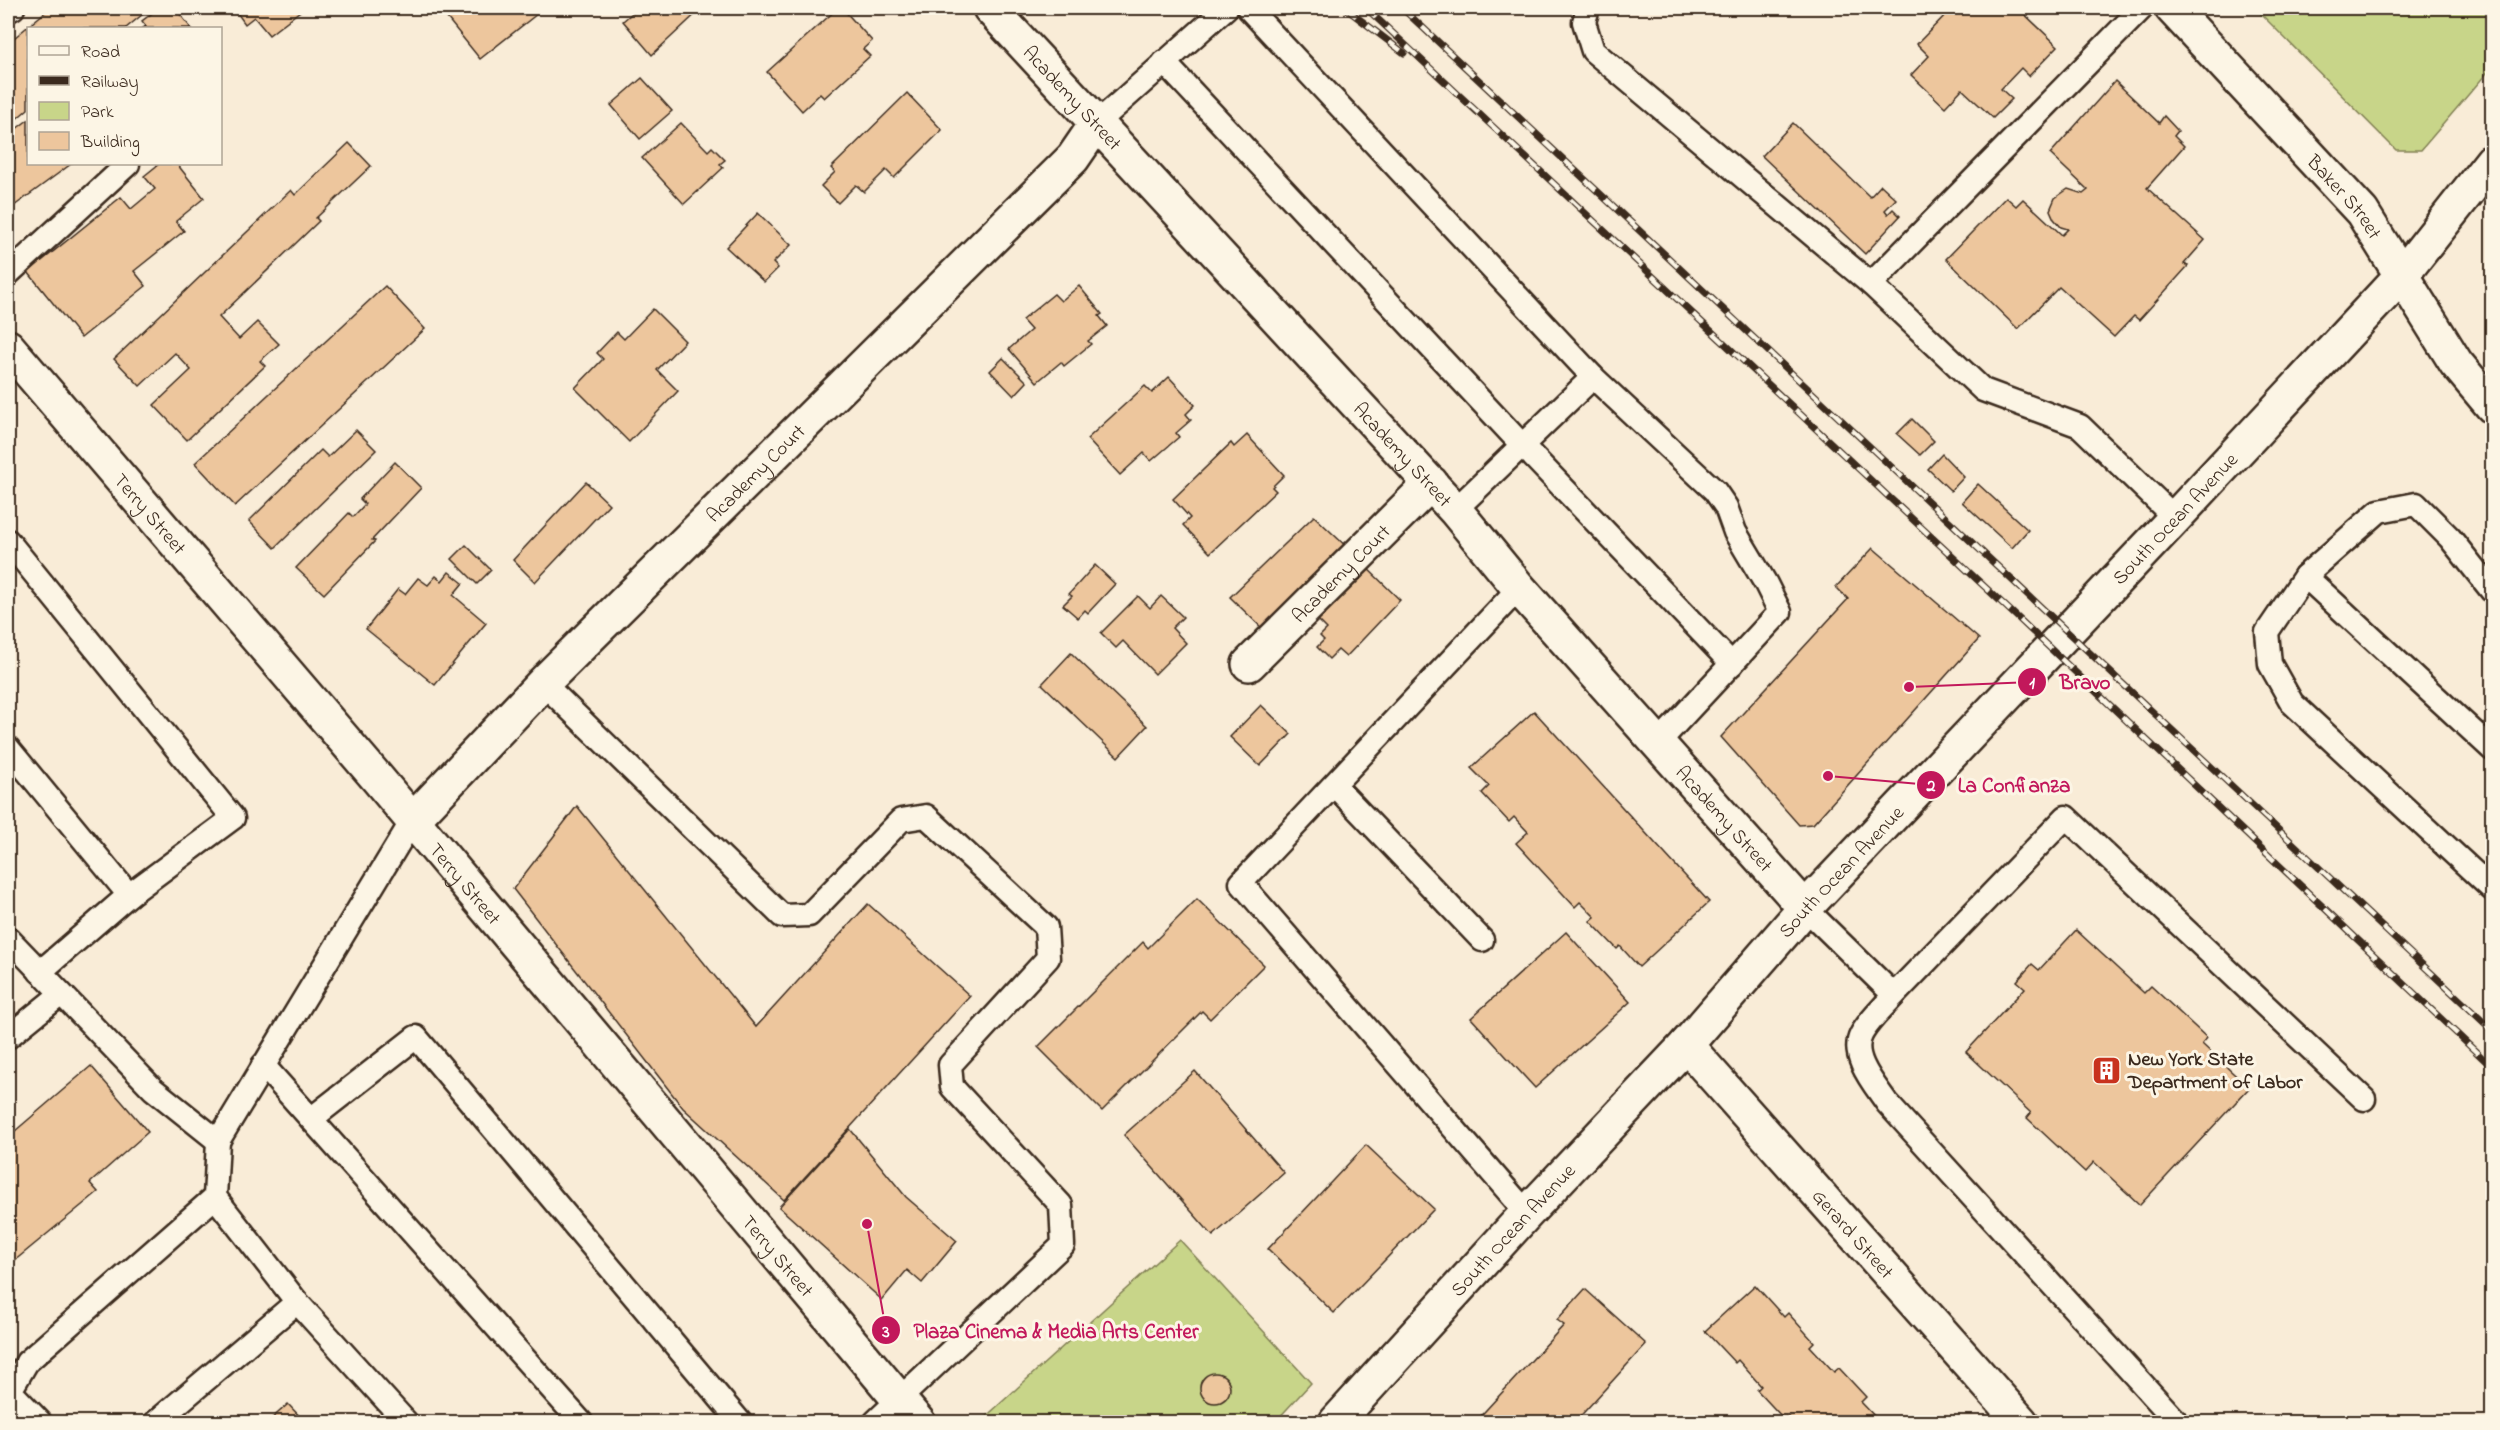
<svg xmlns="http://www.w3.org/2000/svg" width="2500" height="1430" viewBox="0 0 2500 1430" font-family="'Indie Flower',sans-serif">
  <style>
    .green { fill: #c8d589; stroke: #828054; stroke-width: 1.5 }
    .building { fill: #edc69d; stroke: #3b2a1e; stroke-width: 1.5 }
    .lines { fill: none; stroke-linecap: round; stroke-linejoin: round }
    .service-casing { stroke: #3b2a1e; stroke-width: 27 }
    .minor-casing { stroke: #3b2a1e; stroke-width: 38 }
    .tertiary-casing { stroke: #3b2a1e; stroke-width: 38 }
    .service { stroke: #fcf5e5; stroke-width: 22 }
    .minor { stroke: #fcf5e5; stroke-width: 33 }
    .tertiary { stroke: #fcf5e5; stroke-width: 33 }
    .rail-casing { stroke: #3b2a1e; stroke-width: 7 }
    .rail { stroke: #fcf5e5; stroke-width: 4.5; stroke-dasharray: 14; stroke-linecap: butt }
    .labels { text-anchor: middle; stroke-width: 6; stroke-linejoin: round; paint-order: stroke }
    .street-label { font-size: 20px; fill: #3b2a1e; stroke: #fcf5e5 }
    .poi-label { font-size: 20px; font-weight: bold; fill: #3b2a1e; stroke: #fcf5e5; text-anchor: start }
    .leader { fill: none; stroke: #c2185b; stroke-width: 2 }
    .callout-dot { fill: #c2185b; stroke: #fcf5e5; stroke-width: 2 }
    .mark-label { font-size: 18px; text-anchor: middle; font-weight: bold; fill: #fff }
    .callout-label { font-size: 21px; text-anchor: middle; font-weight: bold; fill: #c2185b; stroke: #fcf5e5; stroke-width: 6; stroke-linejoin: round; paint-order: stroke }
  </style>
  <rect width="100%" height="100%" fill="#f9ecd7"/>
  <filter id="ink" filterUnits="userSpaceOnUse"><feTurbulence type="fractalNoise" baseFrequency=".0167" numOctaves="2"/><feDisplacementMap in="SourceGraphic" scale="12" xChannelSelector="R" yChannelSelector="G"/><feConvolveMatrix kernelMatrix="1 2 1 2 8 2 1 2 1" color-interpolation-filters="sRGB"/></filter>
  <g filter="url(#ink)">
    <!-- green -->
    <g class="green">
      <polygon points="2255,8 2492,8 2492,67 2421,150 2396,150"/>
      <polygon points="1180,1240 1311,1383 1275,1422 980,1422"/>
    </g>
    <!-- building -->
    <g class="building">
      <polygon points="50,8 137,8 143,14 126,28 28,28 28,109 8,126 8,43"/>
      <polygon points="159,8 175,8 191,28 143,28 146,26 142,21"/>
      <polygon points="238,8 304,8 269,35 254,17 245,24 235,10"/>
      <polygon points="439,8 532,8 537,14 480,59"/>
      <polygon points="638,8 702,8 652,55 623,21"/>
      <polygon points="838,8 842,8 872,41 863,49 870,56 824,98 820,94 802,111 767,72"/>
      <polygon points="1952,8 2002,8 2006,12 2010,8 2018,8 2058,46 2029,76 2021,68 2001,89 2012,99 1993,118 1962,89 1945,107 1911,75 1929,56 1917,44"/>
      <polygon points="642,78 672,111 640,139 611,105"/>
      <polygon points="2115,81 2159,123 2164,116 2178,131 2174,136 2184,146 2147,188 2205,240 2184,264 2188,266 2139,320 2134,316 2114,337 2059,287 2018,329 1946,259 2006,197 2016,206 2023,199 2062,235 2068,229 2061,227 2054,219 2050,210 2055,198 2068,189 2083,194 2088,190 2050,154"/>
      <polygon points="907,93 942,130 894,178 886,170 864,192 856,185 838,203 821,186 835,172 831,168"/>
      <polygon points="28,120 28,164 71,164 14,206 8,197 8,135"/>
      <polygon points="681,123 708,151 712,147 725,160 720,164 723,168 684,204 642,158"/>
      <polygon points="1793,123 1870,197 1881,185 1896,199 1885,210 1888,214 1893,209 1900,216 1865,254 1762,156"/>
      <polygon points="349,143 371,166 316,218 319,221 219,317 239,339 257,322 279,344 260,361 265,366 187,440 154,405 191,370 175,353 140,386 114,359 291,190 295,195"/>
      <polygon points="159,164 177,164 204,198 176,221 184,231 134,271 146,286 81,338 28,272 121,197 131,209 155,189 144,176"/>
      <polygon points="758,213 791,245 773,263 778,268 764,282 726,247"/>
      <polygon points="385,286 425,329 235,506 195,463"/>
      <polygon points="1079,286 1102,314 1099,316 1107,326 1088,341 1091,344 1064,366 1061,362 1037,382 1009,349 1031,330 1022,320 1054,294 1061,301"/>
      <polygon points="653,309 685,341 657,370 678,391 629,442 575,388 603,359 597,353 617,332 624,339"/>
      <polygon points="1003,358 1027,382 1014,396 990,371"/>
      <polygon points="1169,377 1195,405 1186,414 1191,420 1176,433 1179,437 1151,461 1144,453 1120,475 1087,439 1145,386 1152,393"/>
      <polygon points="1912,419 1934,441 1920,455 1897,434"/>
      <polygon points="356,430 376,450 275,548 249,521 321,450 328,457"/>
      <polygon points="1247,435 1284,475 1272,487 1276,491 1210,553 1183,525 1190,518 1173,499 1231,443 1234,447"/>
      <polygon points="1942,454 1964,477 1951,491 1928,469"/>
      <polygon points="395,462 421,488 372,540 375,541 324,594 296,568 349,513 353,517 365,504 360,499"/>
      <polygon points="586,482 609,504 535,582 513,560"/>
      <polygon points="1978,484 2028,530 2012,548 1962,502"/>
      <polygon points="1314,516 1351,551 1267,633 1230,597"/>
      <polygon points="466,545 491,570 477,584 452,559"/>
      <polygon points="1873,548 1979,639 1813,824 1799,825 1721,737 1848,599 1836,587"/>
      <polygon points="1363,564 1400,600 1346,657 1338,650 1329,659 1317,647 1324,640 1320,636 1327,629 1313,615"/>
      <polygon points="1095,565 1115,584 1088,613 1085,610 1078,618 1063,605 1072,596 1069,594"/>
      <polygon points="449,572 463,583 453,595 486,623 435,685 366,629 398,589 405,594 418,578 428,585 436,576 442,581"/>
      <polygon points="1138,596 1150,608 1161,596 1183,617 1172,628 1186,643 1155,674 1123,641 1116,648 1101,633"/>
      <polygon points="1071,653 1147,726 1118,757 1042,684"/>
      <polygon points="1261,705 1291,734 1260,766 1230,737"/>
      <polygon points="1534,711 1709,902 1639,967 1620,946 1617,949 1590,921 1595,917 1580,902 1575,907 1516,843 1528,832 1514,817 1509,822 1482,793 1489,786 1471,768"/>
      <polygon points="577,806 756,1027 868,904 970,996 784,1200 683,1108 513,889"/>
      <polygon points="1197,899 1264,965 1210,1019 1202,1011 1102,1111 1038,1047 1143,942 1148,948"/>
      <polygon points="2076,930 2144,993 2151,986 2207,1038 2202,1044 2249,1088 2140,1205 2094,1162 2085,1172 2027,1118 2031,1113 1966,1052 2025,988 2017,981 2032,964 2039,970"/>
      <polygon points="1566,932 1630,1002 1535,1088 1471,1018"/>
      <polygon points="91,1066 148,1132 90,1183 98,1192 8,1266 8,1137"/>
      <polygon points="1195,1071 1284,1173 1213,1236 1124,1135"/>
      <polygon points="850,1129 906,1197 957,1241 922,1283 907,1270 882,1300 779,1207"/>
      <polygon points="1366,1145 1434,1209 1334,1313 1268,1249"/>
      <polygon points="1755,1285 1784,1317 1788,1313 1814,1342 1810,1346 1834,1372 1839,1368 1866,1397 1861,1402 1880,1422 1795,1422 1788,1416 1784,1419 1757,1390 1761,1386 1738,1360 1735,1363 1705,1331"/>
      <polygon points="1585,1289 1646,1344 1575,1422 1475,1422 1564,1325 1557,1320"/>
      <circle cx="1215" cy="1388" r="15"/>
      <polygon points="288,1404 305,1422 268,1422"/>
    </g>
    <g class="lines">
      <defs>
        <g id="service">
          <polyline points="1248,8 1593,377 1715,491 1726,507 1735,532 1766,584 1780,612 1656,745"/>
          <polyline points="1588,8 1584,22 1593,51 1871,284 1983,390 2080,426 2175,518"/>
          <polyline points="8,11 13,8"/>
          <polyline points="1164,62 1522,445 1732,664"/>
          <polyline points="1097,123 1226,8"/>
          <polyline points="8,274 128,164"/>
          <polyline points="1871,284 2142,8"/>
          <polyline points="1455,510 1593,377"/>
          <polyline points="8,541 233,818 129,895 8,748"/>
          <polyline points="2305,576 2379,511 2416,504 2450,538 2492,591"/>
          <polyline points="1519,588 1241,883 1527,1213"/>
          <polyline points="543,683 782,916 809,915 901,820 926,816 1046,927 1048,958 950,1065 952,1087 1061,1205 1063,1245 875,1422"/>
          <polyline points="2492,749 2305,576 2267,632 2270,664 2292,703 2492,889"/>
          <polyline points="1334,785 1482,940"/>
          <path d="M1805 908 1894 995C1884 1007 1868 1021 1861 1035 1850 1057 1875 1085 1887 1103L2177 1422"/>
          <polyline points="8,938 153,1089 218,1141 412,821"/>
          <polyline points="40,972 129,895"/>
          <polyline points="1894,995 2066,817 2364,1099"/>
          <polyline points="8,1037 61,994"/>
          <polyline points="263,1065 581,1422"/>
          <polyline points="311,1119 416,1037 740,1422"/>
          <polyline points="218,1141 215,1197 297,1302 406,1422"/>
          <polyline points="40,1422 10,1391 27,1362 215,1197"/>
          <polyline points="156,1422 297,1302"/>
        </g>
        <g id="minor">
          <path id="s1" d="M1249 664 1431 483"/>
          <path id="s2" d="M1686 1045 2021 1422"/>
        </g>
        <g id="tertiary">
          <path id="s3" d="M990 8 1455 510 1519 588 1805 908"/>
          <path id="s4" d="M2172 8 2362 212 2456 363 2492 406"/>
          <path id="s5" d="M8 347 377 778 918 1422"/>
          <path id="s6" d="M412 821 543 683 1073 158 1097 123"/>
          <path id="s7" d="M1336 1422 1527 1213 1686 1045 1805 908 2175 518 2402 275 2492 161"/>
        </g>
      </defs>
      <!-- service casing -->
      <use href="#service" class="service-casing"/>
      <!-- minor casing -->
      <use href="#minor" class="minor-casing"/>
      <!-- tertiary casing -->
      <use href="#tertiary" class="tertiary-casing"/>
      <!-- service -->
      <use href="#service" class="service"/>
      <!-- minor -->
      <use href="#minor" class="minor"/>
      <!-- tertiary -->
      <use href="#tertiary" class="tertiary"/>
      <defs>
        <g id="rail">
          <polyline points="1345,8 1404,53"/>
          <polyline points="1366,8 2016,616 2492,1067"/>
          <polyline points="1402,8 2492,1030"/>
        </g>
      </defs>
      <!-- rail casing -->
      <use href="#rail" class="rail-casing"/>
      <!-- rail -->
      <use href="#rail" class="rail"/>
    </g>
  </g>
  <!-- icons -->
  <defs>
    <symbol id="building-square" viewBox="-11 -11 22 22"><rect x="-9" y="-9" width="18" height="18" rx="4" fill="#c8321e" stroke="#fcf5e5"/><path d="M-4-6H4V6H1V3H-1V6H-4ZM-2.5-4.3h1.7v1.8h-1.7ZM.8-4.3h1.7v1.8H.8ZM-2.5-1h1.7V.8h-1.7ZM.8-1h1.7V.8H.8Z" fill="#fff"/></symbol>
  </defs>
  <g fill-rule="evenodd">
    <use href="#building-square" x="2090" y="1054" width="33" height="33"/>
  </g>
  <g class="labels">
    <!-- street labels -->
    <g class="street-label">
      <text dy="7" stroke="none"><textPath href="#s3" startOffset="122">Academy Street</textPath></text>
      <text dy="7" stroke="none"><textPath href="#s4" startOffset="256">Baker Street</textPath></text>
      <text dy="7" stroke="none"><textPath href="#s3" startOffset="608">Academy Street</textPath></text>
      <text dy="7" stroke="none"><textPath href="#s6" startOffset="489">Academy Court</textPath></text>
      <text dy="7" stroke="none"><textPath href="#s5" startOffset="219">Terry Street</textPath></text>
      <text dy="7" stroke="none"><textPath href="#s7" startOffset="1233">South Ocean Avenue</textPath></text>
      <text dy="7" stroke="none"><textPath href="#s1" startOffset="129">Academy Court</textPath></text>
      <text dy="7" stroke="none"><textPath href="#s3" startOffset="1094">Academy Street</textPath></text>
      <text dy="7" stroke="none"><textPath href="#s7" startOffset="747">South Ocean Avenue</textPath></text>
      <text dy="7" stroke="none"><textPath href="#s5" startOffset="705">Terry Street</textPath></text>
      <text dy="7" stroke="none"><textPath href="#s7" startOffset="261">South Ocean Avenue</textPath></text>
      <text dy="7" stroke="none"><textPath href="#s2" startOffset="252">Gerard Street</textPath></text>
      <text dy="7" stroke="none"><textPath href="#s5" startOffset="1191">Terry Street</textPath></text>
    </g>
    <!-- poi labels -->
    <g class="poi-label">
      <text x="2128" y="1065">New York State<tspan x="2128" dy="23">Department of Labor</tspan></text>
    </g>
  </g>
  <!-- callouts -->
  <path class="leader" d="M1909 687L2032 682M1828 776L1931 785M867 1224L886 1330"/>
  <g class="callout-dot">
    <circle cx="1909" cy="687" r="6"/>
    <circle cx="1828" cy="776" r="6"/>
    <circle cx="867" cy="1224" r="6"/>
    <circle cx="2032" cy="682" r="15"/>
    <circle cx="1931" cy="785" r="15"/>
    <circle cx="886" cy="1330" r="15"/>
  </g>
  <g class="mark-label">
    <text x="2032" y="688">1</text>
    <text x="1931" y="791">2</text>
    <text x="886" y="1337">3</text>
  </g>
  <g class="callout-label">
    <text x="2085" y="689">Bravo</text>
    <text x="2014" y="792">La Confianza</text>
    <text x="1056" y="1338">Plaza Cinema &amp; Media Arts Center</text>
  </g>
  <!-- margin -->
  <rect width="2500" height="1430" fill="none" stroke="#fcf5e5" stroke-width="30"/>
  <rect x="15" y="15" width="2470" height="1400" fill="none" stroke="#3b2a1e" stroke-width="2" filter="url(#ink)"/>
  <!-- legend -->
  <rect x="27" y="27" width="195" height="138" fill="#fcf5e5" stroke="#afa495" stroke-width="1.5"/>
  <rect x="39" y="46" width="30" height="9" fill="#fcf5e5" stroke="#afa495" stroke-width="1.5"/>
  <text x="81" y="57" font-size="18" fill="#3b2a1e">Road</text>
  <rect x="39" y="76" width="30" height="9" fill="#3b2a1e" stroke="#afa495" stroke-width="1.5"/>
  <text x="81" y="87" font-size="18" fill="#3b2a1e">Railway</text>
  <rect x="39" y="102" width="30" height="18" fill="#c8d589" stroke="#afa495" stroke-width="1.5"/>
  <text x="81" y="117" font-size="18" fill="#3b2a1e">Park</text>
  <rect x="39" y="132" width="30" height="18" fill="#edc69d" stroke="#afa495" stroke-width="1.5"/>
  <text x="81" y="147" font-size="18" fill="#3b2a1e">Building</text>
</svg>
